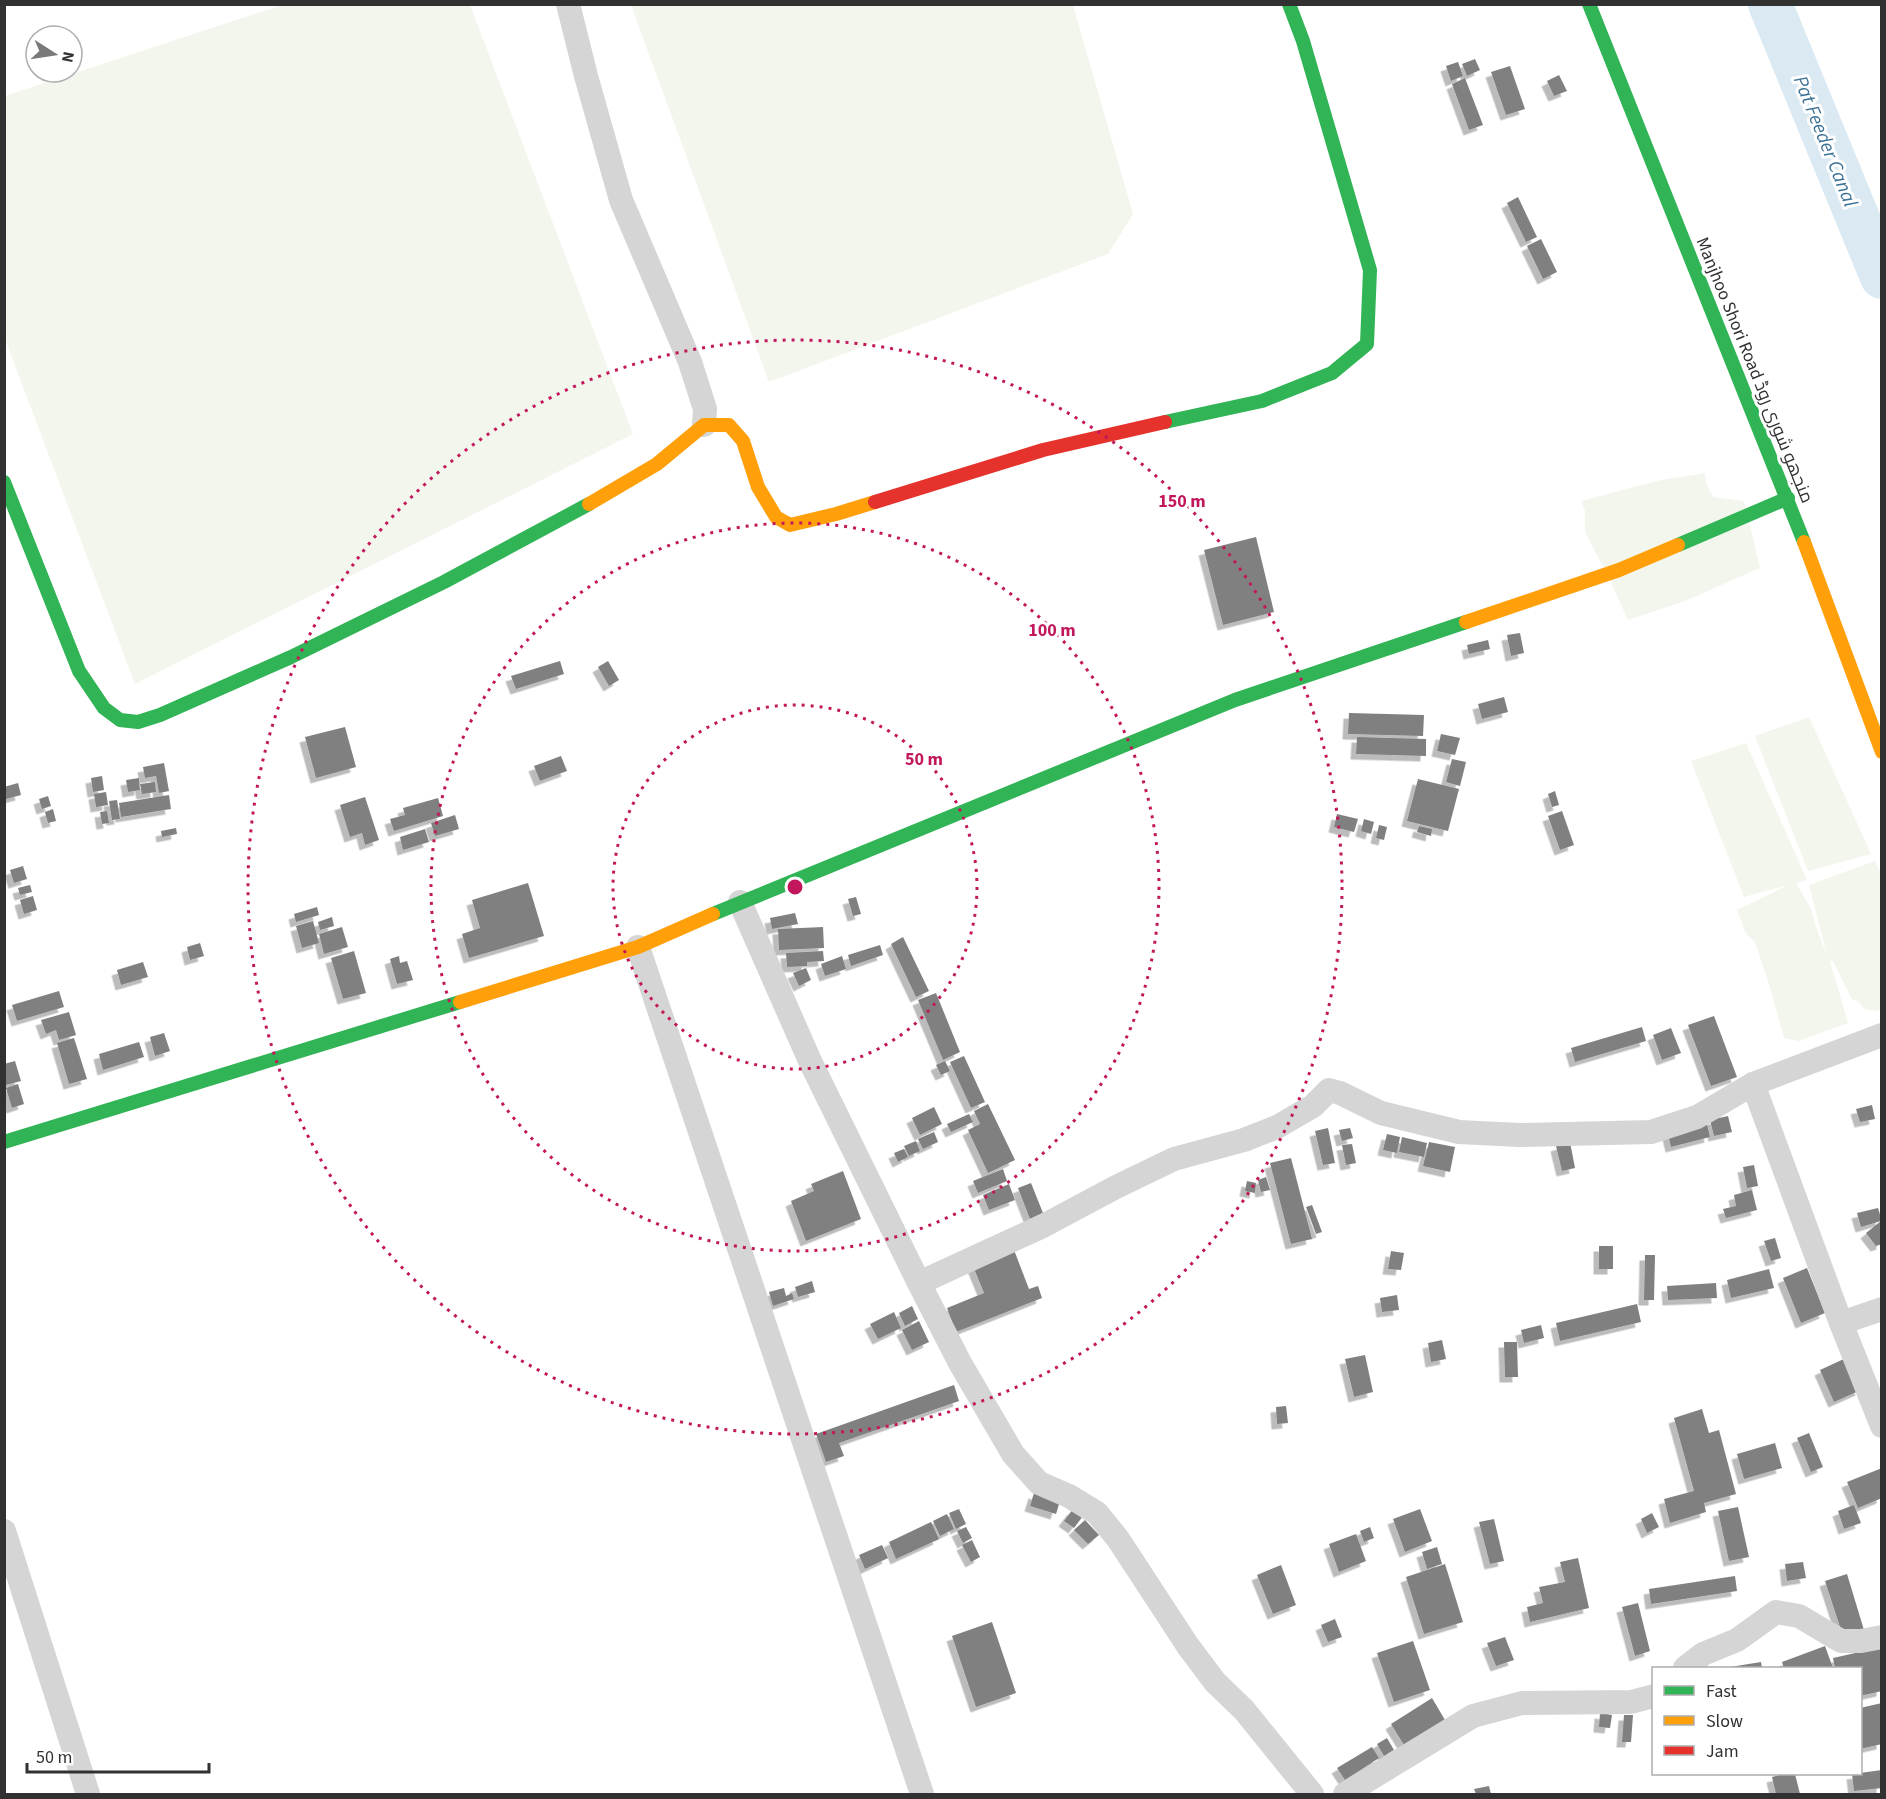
<svg xmlns="http://www.w3.org/2000/svg" width="1886" height="1799" viewBox="0 0 1886 1799" font-family="'Source Sans 3',Cairo,sans-serif">
  <style>
    .green { fill: #f2f6ed }
    .lines { fill: none; stroke-linecap: round; stroke-linejoin: round }
    .river { stroke: #dbe9f3; stroke-width: 44 }
    .building { fill: #808080; filter: url(#shadow) }
    .street { stroke: #d5d5d5; stroke-width: 24 }
    .fast { stroke: #30b455; stroke-width: 14 }
    .slow { stroke: #ff9f0a; stroke-width: 14 }
    .jam { stroke: #e5322d; stroke-width: 14 }
    .ring { fill: none; stroke: #c2185b; stroke-width: 3; stroke-dasharray: 3 6 }
    .labels { text-anchor: middle; stroke-width: 6; stroke-linejoin: round; paint-order: stroke }
    .street-label { font-size: 18px; fill: #313131; stroke: #fff }
    .water-label { font-size: 20px; font-style: italic; fill: #3b7196; stroke: #fff }
    .centre { fill: #c2185b; stroke: #fff; stroke-width: 3 }
    .ring-label { font-size: 18px; text-anchor: middle; font-weight: bold; fill: #c2185b; stroke: #fff; stroke-width: 6; stroke-linejoin: round; paint-order: stroke }
  </style>
  <defs>
    <filter id="shadow"><feDropShadow dx="-5.5" dy="5.5" stdDeviation="0" flood-color="#0004"/></filter>
  </defs>
  <rect width="100%" height="100%" fill="#fff"/>
  <!-- green -->
  <g class="green">
    <polygon points="282,5 470,5 633,434 135,684 5,339 5,96"/>
    <polygon points="631,5 1073,5 1133,214 1108,254 769,382"/>
    <polygon points="1705,473 1706,483 1713,497 1744,501 1760,568 1685,601 1628,620 1610,580 1585,532 1585,511 1581,501 1661,480"/>
    <polygon points="1809,717 1871,854 1808,871 1755,736"/>
    <polygon points="1746,743 1807,880 1796,883 1811,909 1817,930 1827,955 1809,885 1875,861 1881,874 1881,1008 1877,1011 1864,1009 1858,1001 1852,1000 1833,961 1830,961 1848,1023 1799,1041 1784,1038 1769,984 1755,942 1746,934 1737,910 1788,885 1744,897 1691,761"/>
  </g>
  <g class="lines">
    <!-- river -->
    <polyline class="river" points="1770,4 1882,277"/>
  </g>
  <!-- building -->
  <g class="building">
    <polygon points="1475,59 1480,70 1467,76 1462,64"/>
    <polygon points="1458,62 1463,76 1451,81 1446,66"/>
    <polygon points="1510,66 1525,109 1506,115 1491,72"/>
    <polygon points="1559,75 1567,91 1554,96 1547,81"/>
    <polygon points="1465,78 1483,125 1469,130 1452,84"/>
    <polygon points="1518,197 1537,237 1526,242 1507,203"/>
    <polygon points="1541,239 1557,272 1543,279 1527,246"/>
    <polygon points="1256,537 1274,612 1223,625 1204,550"/>
    <polygon points="1520,633 1524,653 1511,656 1507,635"/>
    <polygon points="1488,640 1490,649 1469,654 1467,645"/>
    <polygon points="560,661 564,674 516,689 511,676"/>
    <polygon points="608,661 619,680 609,686 598,667"/>
    <polygon points="1504,697 1508,712 1482,719 1478,704"/>
    <polygon points="1349,713 1424,715 1423,736 1348,734"/>
    <polygon points="345,727 356,767 316,778 305,737"/>
    <polygon points="1441,734 1460,738 1455,755 1437,751"/>
    <polygon points="1357,737 1426,739 1426,756 1356,754"/>
    <polygon points="561,756 567,771 540,781 534,766"/>
    <polygon points="1452,759 1466,762 1460,786 1446,782"/>
    <polygon points="164,763 169,791 159,793 156,776 145,778 143,767"/>
    <polygon points="102,776 104,790 93,792 91,778"/>
    <polygon points="139,778 140,790 128,792 126,780"/>
    <polygon points="1418,779 1459,789 1448,831 1407,821"/>
    <polygon points="155,782 156,792 142,794 140,784"/>
    <polygon points="18,783 21,795 6,799 4,787"/>
    <polygon points="1555,791 1559,805 1552,807 1548,794"/>
    <polygon points="106,792 108,805 96,807 94,794"/>
    <polygon points="169,795 171,809 121,817 119,803"/>
    <polygon points="48,796 51,806 42,809 39,799"/>
    <polygon points="365,797 379,840 365,845 362,833 350,837 340,805"/>
    <polygon points="438,798 443,816 394,831 390,819 405,815 403,808"/>
    <polygon points="117,800 120,819 112,820 109,801"/>
    <polygon points="53,809 56,821 48,823 45,812"/>
    <polygon points="107,811 109,823 102,824 100,812"/>
    <polygon points="1562,811 1574,845 1560,850 1548,816"/>
    <polygon points="1337,814 1358,819 1354,832 1334,827"/>
    <polygon points="455,815 459,829 435,836 431,823"/>
    <polygon points="1364,819 1374,822 1371,834 1361,831"/>
    <polygon points="1379,825 1387,827 1384,840 1376,838"/>
    <polygon points="1419,826 1432,829 1431,836 1417,832"/>
    <polygon points="176,828 177,834 162,837 161,831"/>
    <polygon points="425,829 429,842 403,850 400,837"/>
    <polygon points="23,866 27,879 14,883 10,870"/>
    <polygon points="528,883 544,936 469,958 462,934 480,928 472,900"/>
    <polygon points="30,885 32,892 20,895 18,888"/>
    <polygon points="33,896 37,910 24,914 20,900"/>
    <polygon points="856,897 861,914 853,916 848,899"/>
    <polygon points="317,907 319,915 296,922 294,914"/>
    <polygon points="795,913 798,924 772,929 770,918"/>
    <polygon points="332,917 334,926 320,930 318,922"/>
    <polygon points="313,921 319,943 302,948 296,926"/>
    <polygon points="342,927 348,947 324,954 319,934"/>
    <polygon points="823,927 824,948 779,950 778,929"/>
    <polygon points="903,937 929,991 916,997 891,944"/>
    <polygon points="200,943 204,956 190,960 187,947"/>
    <polygon points="880,945 883,955 851,966 848,955"/>
    <polygon points="354,951 366,993 343,999 331,958"/>
    <polygon points="823,951 824,961 807,962 807,966 787,967 786,953"/>
    <polygon points="399,956 400,963 407,961 413,980 397,984 390,959"/>
    <polygon points="842,956 846,969 825,976 821,964"/>
    <polygon points="143,962 148,977 121,985 117,970"/>
    <polygon points="806,968 811,980 799,986 793,973"/>
    <polygon points="59,991 64,1007 17,1021 12,1005"/>
    <polygon points="936,993 960,1052 943,1060 918,1000"/>
    <polygon points="69,1012 76,1035 59,1040 56,1030 46,1034 41,1020"/>
    <polygon points="1714,1016 1737,1077 1711,1086 1688,1025"/>
    <polygon points="1642,1027 1646,1041 1575,1062 1571,1048"/>
    <polygon points="1671,1028 1681,1053 1662,1060 1653,1035"/>
    <polygon points="164,1033 170,1051 155,1056 150,1037"/>
    <polygon points="74,1038 87,1079 69,1084 57,1043"/>
    <polygon points="139,1042 144,1057 103,1070 99,1054"/>
    <polygon points="964,1056 985,1102 971,1108 950,1062"/>
    <polygon points="15,1061 21,1081 6,1085 4,1064"/>
    <polygon points="945,1061 950,1071 941,1075 936,1065"/>
    <polygon points="18,1084 24,1104 12,1108 6,1088"/>
    <polygon points="988,1104 1015,1160 988,1173 968,1130 980,1124 974,1111"/>
    <polygon points="1872,1105 1875,1119 1860,1122 1856,1109"/>
    <polygon points="934,1107 942,1124 920,1135 912,1118"/>
    <polygon points="969,1114 973,1122 951,1132 947,1124"/>
    <polygon points="1728,1116 1732,1132 1714,1136 1710,1120"/>
    <polygon points="1707,1124 1710,1137 1671,1147 1668,1134"/>
    <polygon points="1328,1128 1335,1163 1323,1165 1315,1131"/>
    <polygon points="1350,1128 1353,1138 1342,1141 1339,1130"/>
    <polygon points="934,1132 938,1142 923,1149 918,1139"/>
    <polygon points="1387,1134 1400,1137 1397,1153 1383,1150"/>
    <polygon points="1402,1137 1427,1143 1424,1157 1399,1152"/>
    <polygon points="916,1141 920,1151 909,1156 904,1146"/>
    <polygon points="1429,1142 1455,1147 1450,1172 1423,1166"/>
    <polygon points="1570,1142 1575,1168 1562,1171 1556,1146"/>
    <polygon points="1352,1144 1356,1163 1346,1165 1342,1145"/>
    <polygon points="904,1149 908,1157 898,1162 894,1153"/>
    <polygon points="1291,1158 1312,1239 1291,1244 1270,1163"/>
    <polygon points="1754,1165 1758,1186 1747,1188 1743,1167"/>
    <polygon points="1003,1169 1007,1181 978,1193 973,1181"/>
    <polygon points="843,1171 861,1219 806,1241 791,1201 814,1191 811,1184"/>
    <polygon points="1266,1177 1270,1190 1261,1192 1258,1180"/>
    <polygon points="1247,1181 1256,1183 1255,1193 1245,1191"/>
    <polygon points="1031,1183 1043,1213 1030,1219 1018,1188"/>
    <polygon points="1009,1184 1015,1200 989,1210 983,1195"/>
    <polygon points="1752,1190 1757,1210 1726,1218 1723,1209 1736,1206 1734,1195"/>
    <polygon points="1312,1205 1322,1232 1316,1234 1306,1207"/>
    <polygon points="1878,1208 1882,1221 1882,1244 1876,1246 1866,1233 1881,1221 1861,1227 1857,1213"/>
    <polygon points="1775,1238 1781,1258 1771,1261 1764,1241"/>
    <rect x="1599" y="1246" width="14" height="23"/>
    <polygon points="1014,1250 1029,1289 1038,1286 1042,1298 956,1332 947,1308 984,1293 973,1266"/>
    <polygon points="1391,1251 1404,1253 1401,1270 1388,1269"/>
    <polygon points="1645,1255 1655,1255 1654,1300 1644,1300"/>
    <polygon points="1807,1268 1825,1313 1801,1323 1783,1278"/>
    <polygon points="1769,1269 1774,1288 1731,1298 1727,1280"/>
    <polygon points="812,1281 815,1292 798,1297 795,1287"/>
    <polygon points="1716,1283 1717,1298 1668,1300 1667,1286"/>
    <polygon points="784,1288 786,1296 792,1293 794,1299 773,1306 769,1292"/>
    <polygon points="1397,1295 1399,1310 1382,1312 1380,1298"/>
    <polygon points="1637,1304 1641,1322 1560,1341 1556,1323"/>
    <polygon points="912,1306 918,1319 905,1326 899,1313"/>
    <polygon points="894,1312 901,1328 878,1339 870,1324"/>
    <polygon points="919,1321 929,1342 912,1350 902,1330"/>
    <polygon points="1541,1325 1544,1338 1524,1343 1521,1330"/>
    <polygon points="1442,1340 1446,1359 1431,1362 1428,1343"/>
    <polygon points="1504,1342 1517,1342 1518,1377 1505,1377"/>
    <polygon points="1365,1355 1373,1392 1354,1397 1345,1359"/>
    <polygon points="1846,1358 1861,1390 1834,1402 1820,1370"/>
    <polygon points="954,1385 959,1401 839,1443 844,1456 826,1462 816,1434"/>
    <polygon points="1286,1406 1288,1423 1277,1424 1276,1407"/>
    <polygon points="1702,1409 1709,1433 1719,1430 1736,1494 1704,1503 1706,1512 1670,1523 1664,1499 1694,1491 1674,1418"/>
    <polygon points="1809,1433 1823,1467 1811,1472 1797,1438"/>
    <polygon points="1775,1443 1782,1468 1744,1479 1737,1454"/>
    <polygon points="1882,1468 1882,1498 1858,1508 1847,1482"/>
    <polygon points="1034,1493 1060,1501 1056,1514 1030,1506"/>
    <polygon points="1854,1505 1861,1523 1844,1529 1838,1511"/>
    <polygon points="1738,1507 1749,1557 1729,1561 1718,1511"/>
    <polygon points="959,1509 966,1524 956,1529 949,1513"/>
    <polygon points="1073,1509 1083,1516 1074,1528 1064,1521"/>
    <polygon points="1420,1509 1432,1541 1405,1552 1393,1519"/>
    <polygon points="1652,1513 1659,1527 1647,1533 1641,1519"/>
    <polygon points="947,1514 954,1529 940,1536 933,1521"/>
    <polygon points="1494,1519 1504,1561 1490,1564 1479,1522"/>
    <polygon points="1085,1520 1099,1535 1088,1544 1074,1530"/>
    <polygon points="931,1522 939,1539 896,1559 889,1542"/>
    <polygon points="966,1527 972,1538 963,1543 957,1531"/>
    <polygon points="1370,1527 1374,1538 1364,1542 1360,1531"/>
    <polygon points="1356,1534 1366,1561 1339,1572 1329,1544"/>
    <polygon points="972,1540 980,1557 971,1562 962,1545"/>
    <polygon points="882,1545 888,1558 865,1569 859,1555"/>
    <polygon points="1437,1547 1442,1564 1427,1569 1422,1552"/>
    <polygon points="1578,1558 1589,1608 1530,1622 1527,1607 1543,1603 1539,1587 1565,1582 1560,1562"/>
    <polygon points="1803,1562 1806,1578 1787,1581 1785,1564"/>
    <polygon points="1445,1564 1463,1622 1424,1634 1406,1577"/>
    <polygon points="1281,1565 1296,1605 1273,1614 1257,1575"/>
    <polygon points="1847,1574 1864,1630 1843,1636 1825,1581"/>
    <polygon points="1735,1576 1737,1591 1651,1604 1649,1589"/>
    <polygon points="1638,1603 1650,1651 1635,1656 1622,1607"/>
    <polygon points="1335,1619 1342,1637 1328,1642 1321,1625"/>
    <polygon points="992,1622 1016,1693 976,1707 952,1636"/>
    <polygon points="1505,1637 1514,1660 1496,1666 1487,1643"/>
    <polygon points="1413,1641 1430,1690 1394,1702 1377,1653"/>
    <polygon points="1825,1646 1833,1668 1784,1668 1782,1662"/>
    <polygon points="1882,1647 1882,1691 1860,1696 1860,1668 1835,1668 1833,1658"/>
    <polygon points="1761,1662 1762,1668 1730,1668 1730,1667"/>
    <polygon points="1432,1698 1445,1720 1404,1745 1391,1724"/>
    <polygon points="1882,1703 1882,1744 1860,1749 1860,1708"/>
    <polygon points="1600,1713 1612,1715 1610,1728 1599,1727"/>
    <polygon points="1624,1715 1633,1715 1631,1742 1622,1742"/>
    <polygon points="1387,1738 1394,1750 1384,1756 1377,1744"/>
    <polygon points="1372,1747 1379,1758 1345,1780 1337,1768"/>
    <polygon points="1882,1770 1882,1788 1854,1791 1852,1774"/>
    <polygon points="1784,1774 1795,1774 1800,1794 1776,1794 1772,1777"/>
    <polygon points="1489,1786 1491,1794 1476,1794 1474,1789"/>
  </g>
  <g class="lines">
    <!-- street -->
    <g class="street">
      <polyline points="568,4 586,76 621,200 690,362 705,409 704,425"/>
      <polyline points="740,902 810,1061 919,1283 960,1363 1013,1454 1039,1483 1069,1496 1097,1513 1118,1539 1188,1646 1215,1682 1244,1710 1312,1794"/>
      <polyline points="638,947 922,1794"/>
      <polyline points="1753,1084 1841,1323 1882,1426"/>
      <polyline points="919,1283 1043,1226 1116,1187 1174,1159 1244,1140 1277,1127 1313,1106 1329,1090 1340,1093 1381,1113 1459,1132 1519,1135 1651,1132 1697,1117 1753,1084 1882,1035"/>
      <polyline points="1841,1323 1882,1309"/>
      <polyline points="4,1531 88,1794"/>
      <polyline points="1685,1668 1703,1654 1737,1640 1776,1612 1799,1616 1841,1641 1861,1641 1882,1637"/>
      <polyline points="1345,1794 1473,1716 1522,1703 1631,1702 1654,1696"/>
    </g>
    <!-- fast -->
    <g class="fast">
      <polyline points="1589,4 1804,542"/>
      <polyline points="1165,422 1262,401 1332,373 1367,344 1370,270 1303,41 1289,4"/>
      <polyline points="4,482 79,671 104,708 120,720 138,722 160,715 291,657 444,582 589,504"/>
      <polyline points="1678,545 1788,498"/>
      <polyline points="713,914 1235,700 1466,622"/>
      <polyline points="4,1142 460,1002"/>
    </g>
    <!-- slow -->
    <g class="slow">
      <polyline points="589,504 657,464 704,425 729,425 743,441 758,487 776,517 790,525 836,514 875,502"/>
      <polyline points="1804,542 1882,752"/>
      <polyline points="1466,622 1619,570 1678,545"/>
      <polyline points="460,1002 638,947 713,914"/>
    </g>
    <!-- jam -->
    <polyline class="jam" points="875,502 1043,450 1165,422"/>
  </g>
  <!-- distance rings -->
  <g class="ring">
    <circle cx="795" cy="887" r="182"/>
    <circle cx="795" cy="887" r="364"/>
    <circle cx="795" cy="887" r="547"/>
  </g>
  <g class="labels">
    <!-- street labels -->
    <g class="street-label">
      <text transform="translate(1755 370) rotate(68)" y="6">Manjhoo Shori Road منجھو شوری روڈ</text>
    </g>
    <!-- water labels -->
    <g class="water-label">
      <text transform="translate(1826 141) rotate(68)" y="7">Pat Feeder Canal</text>
    </g>
  </g>
  <circle cx="795" cy="887" r="9" class="centre"/>
  <g class="ring-label">
    <text x="1182" y="507">150 m</text>
    <text x="1052" y="636">100 m</text>
    <text x="924" y="765">50 m</text>
  </g>
  <!-- border -->
  <rect width="1886" height="1799" fill="none" stroke="#313131" stroke-width="12"/>
  <!-- legend -->
  <rect x="1652" y="1667" width="210" height="108" fill="#ffffff" stroke="#adadad" stroke-width="1.5"/>
  <rect x="1664" y="1686" width="30" height="9" fill="#30b455" stroke="#adadad" stroke-width="1.5"/>
  <text x="1706" y="1697" font-size="18" fill="#313131">Fast</text>
  <rect x="1664" y="1716" width="30" height="9" fill="#ff9f0a" stroke="#adadad" stroke-width="1.5"/>
  <text x="1706" y="1727" font-size="18" fill="#313131">Slow</text>
  <rect x="1664" y="1746" width="30" height="9" fill="#e5322d" stroke="#adadad" stroke-width="1.5"/>
  <text x="1706" y="1757" font-size="18" fill="#313131">Jam</text>
  <!-- north arrow -->
  <g transform="translate(54 54) rotate(102)"><circle r="28" fill="#ffffff" stroke="#adadad" stroke-width="1.5"/>
  <path d="M0-4.5L10 22L0 15L-10 22Z" fill="#797979"/>
  <text y="-9" font-size="16" font-weight="bold" text-anchor="middle" fill="#313131">N</text>
  </g>
  <!-- scale -->
  <path d="M27 1763v9h182v-9" fill="none" stroke="#313131" stroke-width="3"/>
  <text x="36" y="1763" font-size="18" fill="#313131" stroke="#ffffff" stroke-width="4.5" paint-order="stroke">50 m</text>
</svg>
